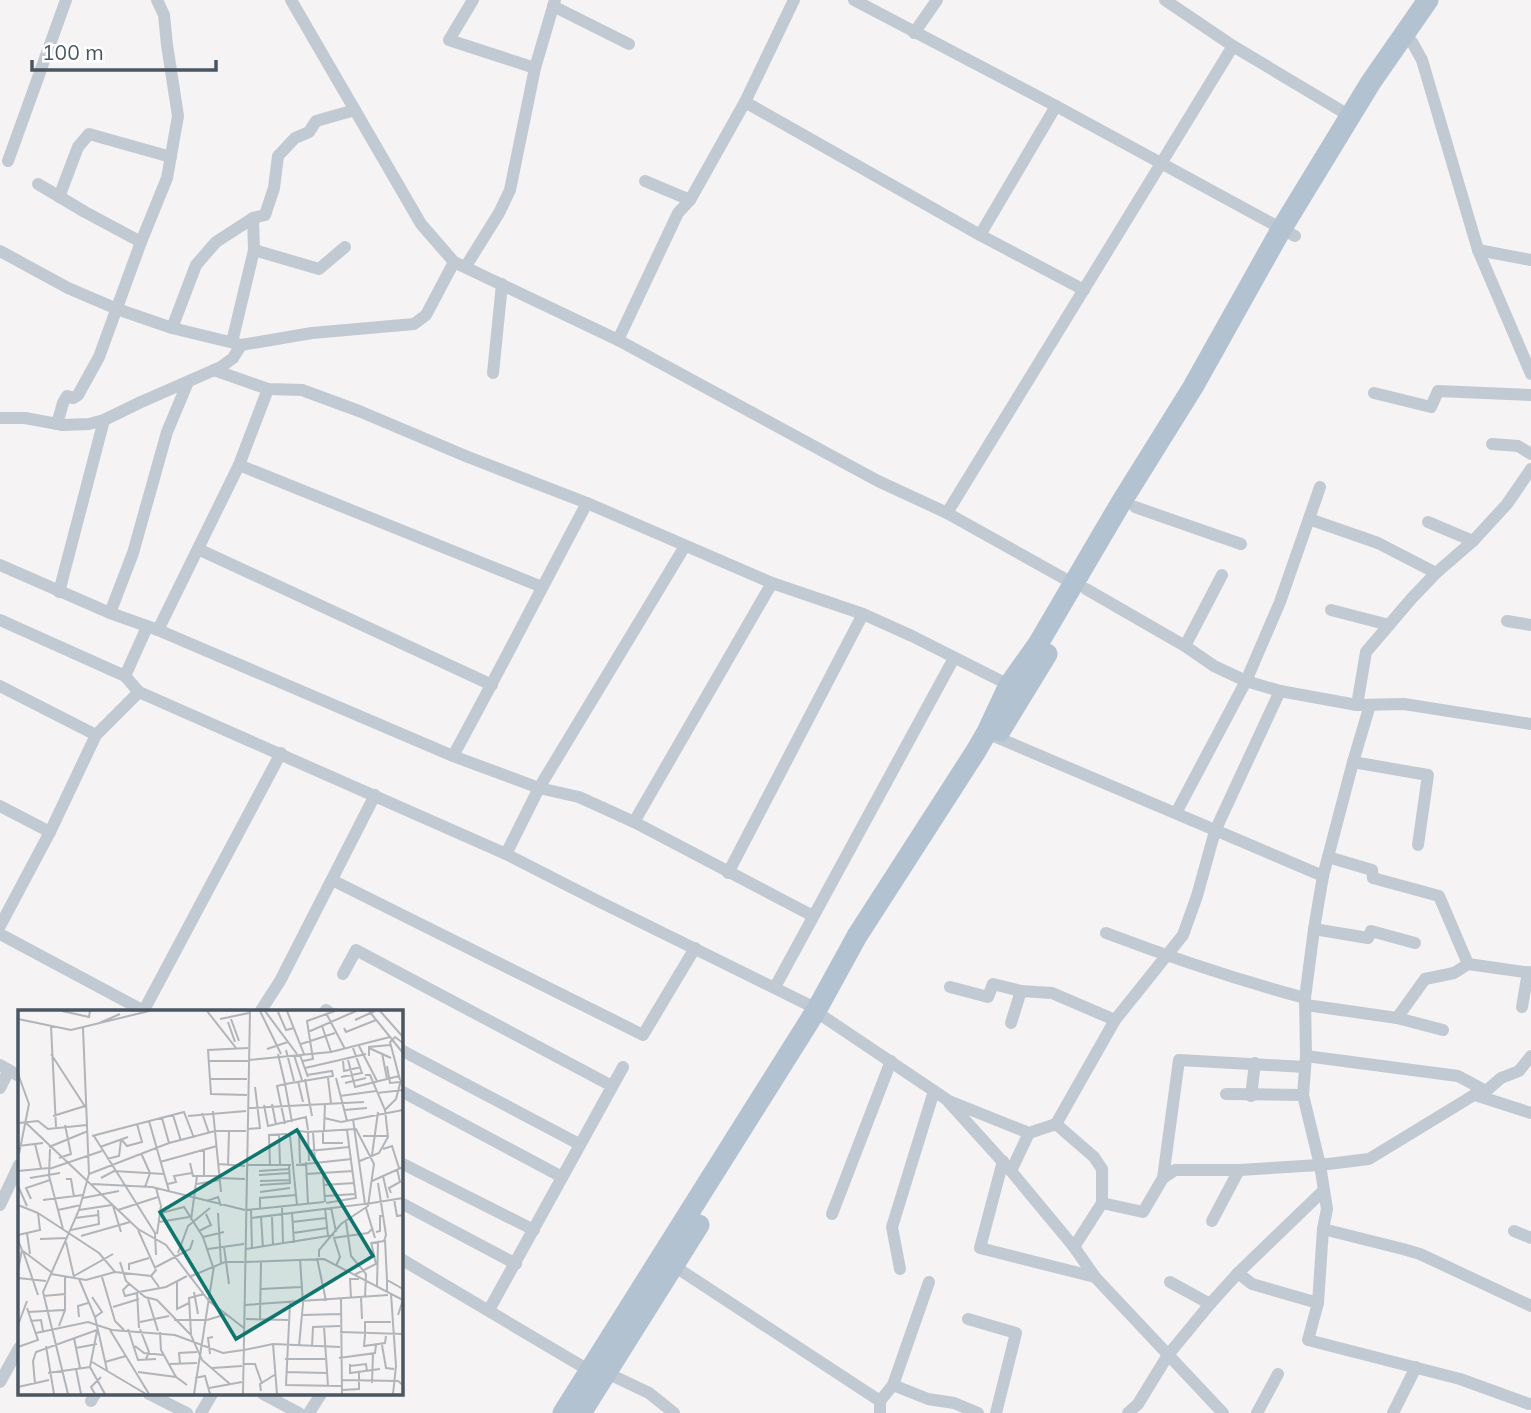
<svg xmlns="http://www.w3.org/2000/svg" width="1531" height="1413" viewBox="0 0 1531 1413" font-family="Mulish,sans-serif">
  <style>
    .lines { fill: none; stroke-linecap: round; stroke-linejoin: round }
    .minor { stroke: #c1cad2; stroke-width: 12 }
    .primary { stroke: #b3c2d1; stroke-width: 21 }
    .inset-road { fill: none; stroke: #b1b4b9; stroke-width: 2 }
    .view { fill: #0f766e; fill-opacity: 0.15; stroke: #0f766e; stroke-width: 3.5 }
    .inset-edge { fill: none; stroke: #4a5661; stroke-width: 3.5 }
  </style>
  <rect width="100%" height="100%" fill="#f5f3f3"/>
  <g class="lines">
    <!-- minor -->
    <g class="minor">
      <polyline points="291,0 421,224 454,262 618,340 878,481 947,513 1074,584"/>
      <polyline points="473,0 449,40 535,68"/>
      <polyline points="854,0 1056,106 1295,236"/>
      <polyline points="1165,0 1233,46 1350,116"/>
      <polyline points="553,6 629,44"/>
      <polyline points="914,33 937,0"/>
      <polyline points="1412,42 1422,60 1478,250 1531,374"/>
      <polyline points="745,102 980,235 1084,290"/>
      <polyline points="8,161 66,0"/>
      <polyline points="645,181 690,200"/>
      <polyline points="38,184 85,212 141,242"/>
      <polyline points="59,197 78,147 89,134 171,157"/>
      <polyline points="980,235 1056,106"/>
      <polyline points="254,250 319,269 345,247"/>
      <polyline points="1478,250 1531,260"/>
      <polyline points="0,251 68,288 117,309 172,328 238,344"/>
      <polyline points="466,266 499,213 510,190 535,68 555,0"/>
      <polyline points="172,328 196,265 216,242 253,218"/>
      <polyline points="618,340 678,213 690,200 745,102 794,0"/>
      <polyline points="232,342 254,250 253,218 265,215 274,188 278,156 295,138 309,132 316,121 355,110"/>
      <polyline points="214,370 268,389 302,390 359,411 468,457 587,503 772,583 863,614 912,636 1009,685"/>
      <polyline points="493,373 502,284"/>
      <polyline points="1374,393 1431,407 1438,391 1531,395"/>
      <polyline points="0,418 25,418 63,425 89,424 104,420 141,402 221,367 233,358 241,345 312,333 414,324 426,315 454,262"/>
      <polyline points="57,424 63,403 67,396 73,398 78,395 99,357 141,242 167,178 178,116 167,45 164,15 157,0"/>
      <polyline points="1492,444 1518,446 1531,454"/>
      <polyline points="239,465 542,587"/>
      <polyline points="1135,507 1241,544"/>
      <polyline points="947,513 1233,46"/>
      <polyline points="1309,519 1378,543 1436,573"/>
      <polyline points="1428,522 1473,541"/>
      <polyline points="198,549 492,685"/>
      <polyline points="0,565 110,613 158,630 453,756 539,788 579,797 634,822 813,916"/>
      <polyline points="1086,589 1185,646 1214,666 1246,681 1280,691 1357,705 1404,704 1531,724"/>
      <polyline points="59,592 104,420"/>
      <polyline points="1331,610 1389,625"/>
      <polyline points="110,613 133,553 167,432 188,382"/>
      <polyline points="0,620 125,676"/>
      <polyline points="1507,621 1531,625"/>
      <polyline points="147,627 125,676 139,692 506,854 596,900 817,1009"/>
      <polyline points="158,630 239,465 268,389"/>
      <polyline points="1185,646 1222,575"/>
      <polyline points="0,686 96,735"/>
      <polyline points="1357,705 1366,652 1412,598 1436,573 1473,541 1507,504 1531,469"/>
      <polyline points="1370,705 1353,762 1323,876 1314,929 1305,998 1306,1056 1303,1095 1320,1165 1327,1209 1323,1229 1318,1303 1308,1340 1460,1379 1529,1404"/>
      <polyline points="996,737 1323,876"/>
      <path d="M453 756C499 672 542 587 587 503"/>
      <polyline points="1353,762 1428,775 1418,845"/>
      <polyline points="0,806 50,832"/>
      <polyline points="1176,813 1246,681 1280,602 1320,487"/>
      <polyline points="634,822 772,583"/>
      <polyline points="506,854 539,788 685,546"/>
      <polyline points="1328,857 1372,870 1373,878 1439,896 1468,964"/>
      <polyline points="728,873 863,614"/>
      <polyline points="332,880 643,1035 695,948"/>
      <polyline points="0,926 50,832 96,735 139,692"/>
      <polyline points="1314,929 1368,938 1371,931 1415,943"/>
      <path d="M1106 933C1172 958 1238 980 1305 998"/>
      <polyline points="0,934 144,1011"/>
      <polyline points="343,974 356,950 612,1086"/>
      <polyline points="775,987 954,658"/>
      <polyline points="950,987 988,997 993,984 1021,991 1052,993 1115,1020"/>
      <polyline points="1306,1005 1397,1018 1443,1030"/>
      <polyline points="1522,1007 1528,972"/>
      <polyline points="143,1012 281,753"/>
      <polyline points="260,1012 280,981 375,795"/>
      <polyline points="325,1012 326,1010 329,1012"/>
      <polyline points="824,1017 946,1099 1011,1171 1074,1247 1095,1277 1223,1413"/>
      <polyline points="1397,1018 1425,979 1454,973 1468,964 1531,973"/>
      <polyline points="1011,1023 1021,991"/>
      <polyline points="401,1050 579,1144"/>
      <polyline points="1306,1056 1458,1076 1486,1091"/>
      <polyline points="0,1065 19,1076"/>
      <polyline points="0,1088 9,1070"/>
      <polyline points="401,1091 562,1177"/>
      <polyline points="1226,1094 1303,1095"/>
      <polyline points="1475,1095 1531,1113"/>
      <polyline points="1251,1096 1255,1063"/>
      <polyline points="949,1101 1029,1133 1056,1124 1094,1157 1102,1169 1102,1203 1074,1247"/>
      <polyline points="1056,1124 1115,1020 1183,935 1197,896 1215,831 1280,691"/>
      <polyline points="1003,1161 980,1248 1095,1277"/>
      <polyline points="401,1163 534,1230"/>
      <polyline points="1011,1171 1029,1133"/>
      <polyline points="1163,1178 1175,1170 1239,1170 1320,1165 1369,1159 1474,1095 1486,1091 1501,1078 1519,1071 1531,1056"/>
      <polyline points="401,1203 516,1264"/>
      <polyline points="1102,1203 1143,1212 1163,1178 1179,1060 1305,1067"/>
      <polyline points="0,1205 19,1165"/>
      <polyline points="832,1214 891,1061"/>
      <polyline points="1212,1221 1239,1170"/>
      <polyline points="1323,1229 1403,1249 1420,1254 1531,1306"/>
      <polyline points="1514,1231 1531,1238"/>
      <polyline points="401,1259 590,1371"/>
      <polyline points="674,1266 880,1401"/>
      <polyline points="900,1269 892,1227 934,1091"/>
      <polyline points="1238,1273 1252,1284 1318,1303"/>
      <polyline points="1170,1282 1210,1304"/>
      <polyline points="489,1310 623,1067"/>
      <polyline points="968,1319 1016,1333 996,1413"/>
      <polyline points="607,1373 649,1393 674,1413"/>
      <polyline points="0,1382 19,1348"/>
      <polyline points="893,1385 928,1399 954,1403 978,1413"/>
      <polyline points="149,1394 187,1413"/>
      <polyline points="263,1394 299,1413"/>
      <polyline points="91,1401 95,1394"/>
      <polyline points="201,1413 212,1394"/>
      <polyline points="309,1413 321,1394"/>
      <polyline points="880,1413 880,1401 893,1385 929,1282"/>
      <polyline points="1128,1413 1138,1404 1168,1355 1210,1304 1238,1273 1323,1191"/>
      <polyline points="1257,1413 1278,1374"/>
      <polyline points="1393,1413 1416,1367"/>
    </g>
    <!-- primary -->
    <g class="primary">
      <polyline points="1000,731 1047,654"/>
      <polyline points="563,1413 817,1009 857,936 976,751 987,732 1009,685 1038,644 1122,501 1193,387 1282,228 1371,82 1428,0"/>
      <polyline points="581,1413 699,1225"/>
    </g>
  </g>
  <!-- overview -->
  <g transform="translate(18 1010)">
    <rect width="385" height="385" fill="#f5f3f3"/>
    <path class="inset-road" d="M44 1 71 7 72 1M189 1 218 38M242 1 263 44M247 1 279 44M269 1 286 44M351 1 385 43M362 1 385 27M260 2 268 20 276 18M308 3 327 39M0 9 53 20 131 1M202 9 231 3M213 9 221 31M337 10 357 1M210 12 217 32M79 14 102 4M33 16 38 117M304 16 313 42M326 18 328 22 358 10M290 22 338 1M283 34 317 23M341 36 359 71M351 38 373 48M249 39 270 32M268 40 276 71M364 43 369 69M33 44 68 98M260 44 267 74 315 66 314 61 289 65M276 45 284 70M282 45 290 67M351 46V37L372 35M231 50 313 42 372 27M330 50 337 77 381 66M191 51H230M285 51 295 49 289 11 317 1M325 51 326 61 343 57M369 56 372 73 382 72M287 58 348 44M0 64 11 94 1 144M323 67 344 63 335 38M310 68 313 93M318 68 329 111M192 69H229M287 69 294 106M382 70 372 32 377 27 385 33M280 71 285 92M327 73 348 68M359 83 385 80M229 85 193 84 190 40 230 38M322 86 358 81M254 94 258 115M246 95 250 116 288 107 290 120M231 98 346 92M326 100 349 98M367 100 378 89 383 70M195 101 203 182M184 103 191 123M155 105 163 131M35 106 67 96M170 106 228 101M144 108 151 133M306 108 323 112 385 100M131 111 151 181M7 112 120 219 148 235 191 291 226 318M0 113 20 111 30 119 69 115M267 114 259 76 267 74 274 112M230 119 242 118 237 77M306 121 307 93M295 122 297 151M305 122V133H325M261 124 262 155M74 126 166 102 176 128M76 126 137 223 138 245M272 126 279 195M345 126H370M103 129 109 136 124 132 119 114M17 134 23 158M0 136 25 133M31 137 70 121M82 137 110 127M32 139 31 166 45 219M186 139V165M365 139 374 136 381 158M291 141 331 137M123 143 132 163 127 177M354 145 360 102M41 148 53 144 47 115M89 149 101 146 103 130M291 151 290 122 338 119 356 154 350 196 323 214 301 240V247M342 151 361 143 370 127 367 100 352 65H347M142 152 199 136M288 152 290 194M172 153 175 166H200M282 153 281 121 290 122M201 154 227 156M210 155 211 122M230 155H273M252 155 251 125 269 124M278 155 334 149M31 159 84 141M0 161 31 158M241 161 272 159M305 163 307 192M71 164 151 133 197 121H228M288 164 335 161M241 165 272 163M365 166 370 188M12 168 42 163M83 168 96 161 146 164M201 168 227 169M48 169H53L56 187M242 171 272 170M354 171 385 157M74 174 134 177 227 200M150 174 158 172 156 166 174 163M179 174 201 170M242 175 272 173 271 155M306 175 336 173M0 176 9 196M138 178 143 196 139 224M242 182 272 178M373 183 371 178 382 172 379 159M307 186 337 184M65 188 101 181M13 189 8 178 32 170M376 189 379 206 385 205M25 190 65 185M189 191 200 187 203 196M308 193 338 188 329 120M348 194 385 188M0 195 20 203 22 220 0 225M95 196 103 222M264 197 265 234M313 197 318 222M307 198 310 226M348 198 357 228M242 199V188L278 185M40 200 63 195M61 200 94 195M100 200 140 187M228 200 306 192M233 200 234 239M20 203 81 243 97 262M143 203 166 197 185 227 195 257M200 203 203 253M274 203 276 233M243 207 245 238M254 207 255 236M57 208 80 205M233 208 347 194 335 109M173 210 179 166M141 212 171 207M274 212 308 208M328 212 333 246 348 264 347 287M53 220 81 214 80 200M120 220 138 260 133 266M181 221 193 215 188 204M358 222 362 221V206H366M9 223 12 244M275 223 309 218M63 226 112 212M185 227 206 222M315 228 350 223 355 218M316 228 322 247 318 256M22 229 49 228M0 230 4 240 0 260M367 230 369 270M48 232 56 267M353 233 366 231 368 225 360 173M206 237 211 274M190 239 226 234M228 239 316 225M5 241 20 285M5 241 33 262M160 243 170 216 192 198M299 248 308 291M102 252 108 271 127 287 139 290 173 325 184 350 212 374M228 252 306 249 385 290 380 305M136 258 172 239 175 230M111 260V254L131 248M33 264 68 270 97 262 133 266 141 277M336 265 358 254 353 232M56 266 95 244M84 267 97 311 106 320M171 267 207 252H226M0 268 28 271M61 269 77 307 89 360M159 271V299L171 293M111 274 105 280 107 286 119 283M359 276 360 232M243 279 283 277M369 281V270L385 279M119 282 121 318M121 282 148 277 169 266M176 282 180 304M373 284 378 356 375 384M25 286 48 284M74 287 84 302 77 307M343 287 344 309M333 288 332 269H341M130 289 140 321M323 289 324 384M272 293 268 375 324 376M227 295 370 285M95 297 121 289M10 302 46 300M285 305 323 304M61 307 60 296 70 293M228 309 270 310M242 309 243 251M156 310H189L209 304M12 311 23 310 25 321M122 312 151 306M0 315 9 291M41 316 47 300V267M306 317 310 376M110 319 120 350 138 349M122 319 131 342 128 349M92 320 131 384M79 321 72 357 87 384M142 322 143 340 158 367M322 322 385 324M18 323 70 312 94 320 157 325 205 343 225 340M173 324 171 288 186 284M347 325 346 336 367 333 368 326M347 325V312H373M56 328 62 358M255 334 259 384M364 335 368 358 376 359M28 336 36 384M117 336 126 343 146 345M281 336 285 294 282 249M0 337 20 330 9 298M294 337 295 317 322 316M58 338 79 334M226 340 255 334 322 337M192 344 190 328 195 327M321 348 357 343 358 335M267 349H307M74 352 128 384M87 352 108 346M152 354 179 353M162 354 161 343 179 342M226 354H237L244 374M332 354V363L362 359M332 356 348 354 349 362M194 358 224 356M58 359 63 384M120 362 158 367 169 375M268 362 308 363M30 363 72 357M177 368 187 366 192 384M323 370 380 371 385 375M354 373 355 343M17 374 15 351 18 342 79 320M0 377 31 370M191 378 224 372M324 380 341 379V362M243 381 242 374 258 364M50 384 25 282 61 200 71 164 65 18M77 384 73 377 83 367M176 384 196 256M225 384 232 1"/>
    <path class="view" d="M279 120 355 246 218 329 142 202Z"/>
    <rect width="385" height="385" class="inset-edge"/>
  </g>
  <!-- scale -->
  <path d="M32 60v10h184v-10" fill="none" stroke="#4a5661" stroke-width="3.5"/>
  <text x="42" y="60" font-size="21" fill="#4a5661" stroke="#ffffff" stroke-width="5" paint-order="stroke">100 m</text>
</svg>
